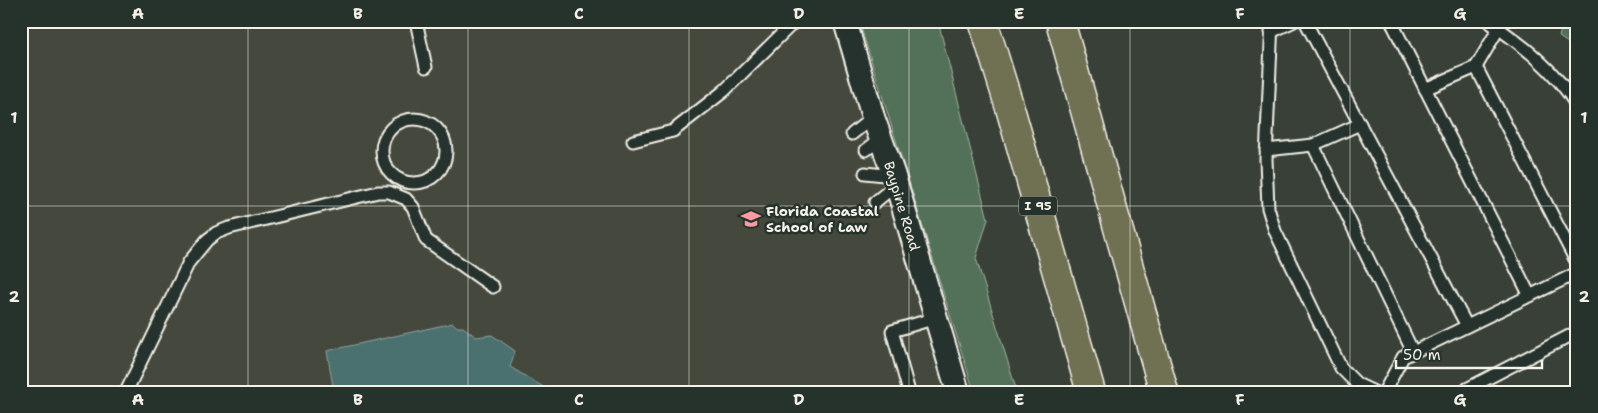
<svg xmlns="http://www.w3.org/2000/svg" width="1598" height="413" viewBox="0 0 1598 413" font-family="'Shantell Sans',sans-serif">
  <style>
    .built { fill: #454a3e }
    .green { fill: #527159; stroke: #a3b1a0 }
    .water { fill: #4b6f70; stroke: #8fa3a0 }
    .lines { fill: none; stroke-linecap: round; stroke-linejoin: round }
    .service-casing { stroke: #f4f1e8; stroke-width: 15 }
    .minor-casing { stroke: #f4f1e8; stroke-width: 26 }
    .motorway-casing { stroke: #f4f1e8; stroke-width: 31 }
    .service { stroke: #26332d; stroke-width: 11 }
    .minor { stroke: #26332d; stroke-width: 22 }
    .motorway { stroke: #706f52; stroke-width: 28 }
    .grid { fill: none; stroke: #f4f1e8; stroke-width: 1; stroke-opacity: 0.55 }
    .labels { text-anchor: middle; stroke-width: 5; stroke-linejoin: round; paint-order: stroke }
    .shield { fill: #26332d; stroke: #b6b8b0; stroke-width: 1 }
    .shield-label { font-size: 12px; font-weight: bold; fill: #f4f1e8 }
    .street-label { font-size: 14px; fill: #f4f1e8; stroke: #26332d }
    .poi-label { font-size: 14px; font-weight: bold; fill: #f4f1e8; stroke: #26332d; text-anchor: start }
    .neatline { fill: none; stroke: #f4f1e8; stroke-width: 2 }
    .grid-label { font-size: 16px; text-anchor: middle; font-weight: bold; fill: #f4f1e8 }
  </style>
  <rect width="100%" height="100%" fill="#384037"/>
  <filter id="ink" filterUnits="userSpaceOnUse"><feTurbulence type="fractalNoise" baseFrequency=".02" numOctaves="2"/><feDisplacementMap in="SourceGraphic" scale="10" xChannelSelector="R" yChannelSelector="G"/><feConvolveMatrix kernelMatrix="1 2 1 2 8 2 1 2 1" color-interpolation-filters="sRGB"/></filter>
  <g filter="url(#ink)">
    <!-- built -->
    <polygon class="built" points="21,21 832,21 866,103 945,392 556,392 550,391 510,367 515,351 492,335 476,337 463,327 328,351 334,392 21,392"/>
    <!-- green -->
    <g class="green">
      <polygon points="859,21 938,21 988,219 976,258 1017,392 974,392"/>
      <polygon points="1563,21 1577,21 1577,49 1559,37"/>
    </g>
    <!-- water -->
    <polygon class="water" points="453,323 457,327 463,327 476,337 492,335 515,351 510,367 550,391 556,392 334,392 327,351"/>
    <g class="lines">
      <defs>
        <g id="service">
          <polyline points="416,21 426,67"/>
          <polyline points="1272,21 1266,159 1268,208 1275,231 1341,368 1357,384 1374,392"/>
          <polyline points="1305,21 1467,326"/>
          <polyline points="1391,21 1530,296"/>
          <path d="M1488 21C1523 45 1555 70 1577 106"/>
          <polyline points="1271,32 1294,21"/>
          <polyline points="1476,67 1577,263"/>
          <polyline points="1425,89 1476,67 1503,21"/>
          <circle cx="414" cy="151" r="32"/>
          <polyline points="852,134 873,117"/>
          <polyline points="633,141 673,131 724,91 795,21"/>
          <polyline points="1313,145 1413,352"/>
          <polyline points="866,150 881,139"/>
          <polyline points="1266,150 1313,145 1360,124"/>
          <polyline points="865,173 894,176"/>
          <polyline points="875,202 896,185"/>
          <polyline points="126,392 189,262 207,240 216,233 229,228 378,192 389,192 406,199 413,207 426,240 493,287"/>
          <polyline points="909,392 892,331 936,318"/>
          <polyline points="1384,392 1403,357 1577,273"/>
          <polyline points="1461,392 1577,332"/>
        </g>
        <polyline id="minor" points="845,21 873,117 894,176 958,392"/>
        <g id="motorway">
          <polyline points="983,21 1010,108 1091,392"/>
          <polyline points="1060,21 1164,392"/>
        </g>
      </defs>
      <!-- service casing -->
      <use href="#service" class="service-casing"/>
      <!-- minor casing -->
      <use href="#minor" class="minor-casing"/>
      <!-- motorway casing -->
      <use href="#motorway" class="motorway-casing"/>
      <!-- service -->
      <use href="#service" class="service"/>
      <!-- minor -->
      <use href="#minor" class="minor"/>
      <!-- motorway -->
      <use href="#motorway" class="motorway"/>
    </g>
  </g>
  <!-- grid -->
  <path class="grid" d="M248 21V392M468 21V392M689 21V392M909 21V392M1130 21V392M1350 21V392M21 206H1577"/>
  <!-- icons -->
  <defs>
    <symbol id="university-bare" viewBox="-9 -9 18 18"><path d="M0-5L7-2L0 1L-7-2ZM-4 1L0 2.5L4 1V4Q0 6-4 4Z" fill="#ff9aa2" stroke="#26332d" stroke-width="2.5" paint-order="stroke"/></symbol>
  </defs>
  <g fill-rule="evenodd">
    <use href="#university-bare" x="737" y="205" width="28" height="28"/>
  </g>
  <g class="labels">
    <!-- shield labels -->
    <rect class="shield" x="1019" y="196.5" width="38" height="19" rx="4"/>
    <g class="shield-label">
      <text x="1038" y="210">I 95</text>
    </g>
    <!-- street labels -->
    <g class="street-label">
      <text transform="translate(902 206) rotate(73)" y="5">Baypine Road</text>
    </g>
    <!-- poi labels -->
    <g class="poi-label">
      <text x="766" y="216">Florida Coastal<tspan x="766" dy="16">School of Law</tspan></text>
    </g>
  </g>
  <!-- margin -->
  <rect width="1598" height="413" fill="none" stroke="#26332d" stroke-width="55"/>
  <!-- scale -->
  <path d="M1396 360v8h146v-8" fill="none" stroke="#f4f1e8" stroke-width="2.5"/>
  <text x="1403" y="360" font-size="15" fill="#f4f1e8" stroke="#26332d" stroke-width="4" paint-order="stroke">50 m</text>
  <rect x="28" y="28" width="1542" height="358" class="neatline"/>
  <g class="grid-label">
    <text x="138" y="19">A</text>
    <text x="358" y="19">B</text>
    <text x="579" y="19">C</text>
    <text x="799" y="19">D</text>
    <text x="1019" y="19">E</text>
    <text x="1240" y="19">F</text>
    <text x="1460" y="19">G</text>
    <text x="14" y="123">1</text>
    <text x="1584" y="123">1</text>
    <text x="14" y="302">2</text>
    <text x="1584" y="302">2</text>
    <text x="138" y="405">A</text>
    <text x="358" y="405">B</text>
    <text x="579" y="405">C</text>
    <text x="799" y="405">D</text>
    <text x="1019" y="405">E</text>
    <text x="1240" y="405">F</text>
    <text x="1460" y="405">G</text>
  </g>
</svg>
